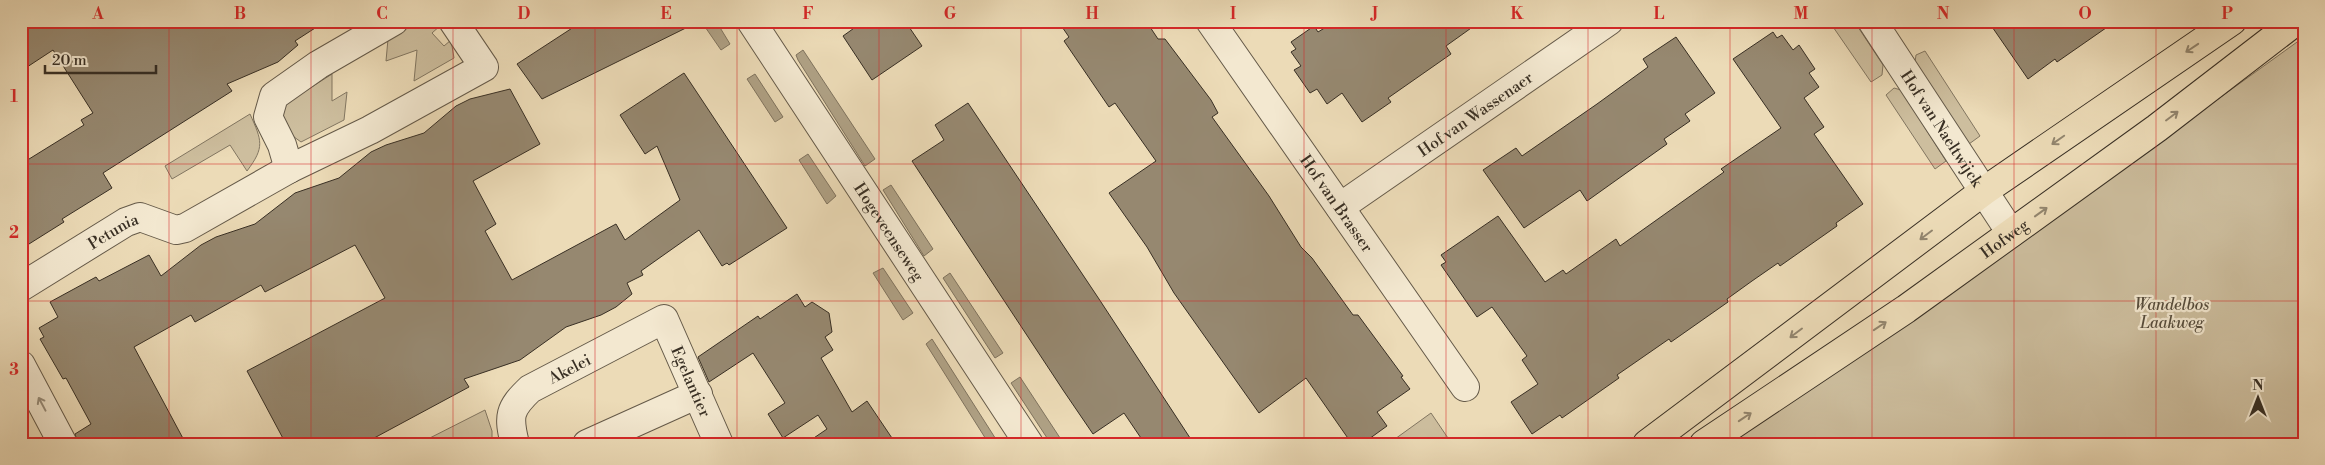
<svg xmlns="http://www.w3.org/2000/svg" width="2325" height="465" viewBox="0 0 2325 465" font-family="'Libre Bodoni',serif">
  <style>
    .green { fill: #cdbe9e; stroke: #827661 }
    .water { fill: #afa185; stroke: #7f735e }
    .building { fill: #968870; stroke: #382f24 }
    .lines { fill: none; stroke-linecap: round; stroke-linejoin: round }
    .minor-casing { stroke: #655a49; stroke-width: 30 }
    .major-casing { stroke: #382f24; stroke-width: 30 }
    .minor { stroke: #f3e8d0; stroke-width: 28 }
    .major { stroke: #ecdbb7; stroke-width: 28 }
    .oneway { stroke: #92856e }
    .oneway2 { stroke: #968c7a }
    .grid { fill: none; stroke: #d62828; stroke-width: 1; stroke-opacity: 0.55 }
    .labels { text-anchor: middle; stroke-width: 4.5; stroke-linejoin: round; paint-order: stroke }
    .street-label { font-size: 16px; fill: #382f24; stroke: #f3e8d0 }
    .park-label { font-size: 16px; font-style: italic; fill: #564c3c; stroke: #f3e8d0 }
    .neatline { fill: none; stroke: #d62828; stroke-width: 2 }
    .grid-label { font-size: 16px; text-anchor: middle; font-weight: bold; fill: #d62828 }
  </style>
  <rect width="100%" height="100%" fill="#ecdbb7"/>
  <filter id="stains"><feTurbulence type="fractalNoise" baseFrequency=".004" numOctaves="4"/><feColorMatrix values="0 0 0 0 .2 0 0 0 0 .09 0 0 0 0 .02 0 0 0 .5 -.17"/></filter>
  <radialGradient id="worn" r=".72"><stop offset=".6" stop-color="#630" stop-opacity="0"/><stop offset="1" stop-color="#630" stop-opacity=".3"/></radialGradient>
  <!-- green -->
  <g class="green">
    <polygon points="416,21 436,21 441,25 432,33 444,46 451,40 454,58 414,81 417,50 386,61 388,39"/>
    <polygon points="1829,21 1854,21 1883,65 1882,75 1871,82"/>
    <polygon points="2304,37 2304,444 1717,444 1952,291"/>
    <polygon points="1925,51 1980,136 1969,144 1915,62 1916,55"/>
    <polygon points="332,74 332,101 347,92 344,120 301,142 290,134 280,121 285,104"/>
    <polygon points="1894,88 1901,90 1946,161 1935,169 1886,95"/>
    <path d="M250 114C262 141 265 147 247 171L230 145 172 179 165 166Z"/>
    <polygon points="485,410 492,431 492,444 465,444 463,439 454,444 418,444"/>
    <polygon points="1431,413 1452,444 1388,444"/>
  </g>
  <!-- water -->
  <g class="water">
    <polygon points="701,21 716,21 730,44 721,50"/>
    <polygon points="803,50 875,159 865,166 798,60 796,55"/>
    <polygon points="755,74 783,117 775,122 747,79"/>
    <polygon points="808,154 836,196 827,204 799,160"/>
    <polygon points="891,185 933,249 924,256 883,190"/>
    <polygon points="883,268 913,313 903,320 873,273"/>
    <polygon points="950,273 1003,353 995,358 943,278"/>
    <polygon points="932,339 999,444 989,444 926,344"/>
    <polygon points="1020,377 1064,444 1051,444 1011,383"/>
  </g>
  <!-- building -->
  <g class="building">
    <polygon points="21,21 326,21 295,41 298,45 278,62 227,84 232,91 103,173 112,188 62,219 64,222 21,249 21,164 84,125 81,120 93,113 53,50 21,71"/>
    <polygon points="583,21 700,21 542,99 517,64"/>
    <polygon points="864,21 905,21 922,46 872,80 843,36"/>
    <polygon points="1058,21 1146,21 1158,39 1165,39 1211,100 1218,113 1212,117 1269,196 1301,247 1312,258 1353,315 1358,315 1403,376 1401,377 1410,389 1377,412 1387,426 1362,444 1352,444 1306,378 1259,413 1174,293 1147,247 1109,193 1156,161 1115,103 1109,107 1064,41 1069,37"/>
    <polygon points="1336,21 1481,21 1446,46 1451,54 1388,98 1391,102 1362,122 1342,93 1327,104 1317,89 1310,93 1294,70 1301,66 1291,52 1296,49 1291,42 1314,26 1318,32"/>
    <polygon points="1988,21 2116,21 2057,62 2055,59 2028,79"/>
    <polygon points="1773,32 1777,38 1782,35 1793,50 1799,45 1815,69 1809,73 1819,87 1804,98 1824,127 1814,134 1863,204 1836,223 1837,226 1780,266 1778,263 1752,281 1727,299 1728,302 1671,342 1669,339 1617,375 1619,378 1562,418 1560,415 1532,434 1511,402 1538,384 1522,360 1527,356 1492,307 1477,317 1441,265 1446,262 1441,255 1498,216 1545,282 1563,270 1566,274 1616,239 1620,246 1724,172 1721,169 1781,128 1733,59"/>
    <polygon points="1676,37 1715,93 1685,114 1690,121 1664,139 1667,144 1587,201 1580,190 1524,228 1483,170 1516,148 1522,156 1597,104 1648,67 1643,59"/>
    <polygon points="684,73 787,228 729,265 727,263 722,266 699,230 641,271 643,275 627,283 632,294 616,307 601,315 566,327 520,360 464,379 469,387 363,444 286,444 247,371 385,298 355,245 265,292 261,285 195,322 191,315 134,347 186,444 78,444 75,434 91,424 66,378 63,379 40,339 44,337 39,328 58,317 50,302 96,277 99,281 149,255 161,276 201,245 216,237 255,224 295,193 339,178 371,152 386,145 424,133 456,106 470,99 510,89 540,144 473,181 496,224 485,231 512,280 616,224 625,240 680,200 657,146 645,154 620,115"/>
    <polygon points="968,103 1099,299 1194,444 1145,444 1124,413 1093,434 1063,390 912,161 944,140 935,125"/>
    <polygon points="797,294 805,307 812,302 829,313 832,332 825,337 833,350 821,358 852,412 867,401 896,444 805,444 827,429 818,415 783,438 768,414 785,403 753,353 709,382 698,357 758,316 760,319"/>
  </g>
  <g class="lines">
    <defs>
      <g id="minor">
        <path id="s1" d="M751 21 1029 444"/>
        <path id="s2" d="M1210 21 1465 387"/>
        <path id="s3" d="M1872 21 2011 233"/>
        <polyline points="289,169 282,145 268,117 274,96 318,65 394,21"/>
        <path id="s4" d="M1340 207 1609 21"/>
        <path id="s5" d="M21 287 126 222 140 217 176 230 185 228 289 169 370 130 484 67 453 21"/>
        <polyline points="21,365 63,444"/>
        <path id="s6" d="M515 444C508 416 509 409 530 389L664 319 719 444"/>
        <polyline points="587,444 698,394"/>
      </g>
      <g id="major">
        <polyline points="1647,444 1984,191 2232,21"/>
        <path id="s7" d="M1704 444 1906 309 2157 128 2296 21"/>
      </g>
    </defs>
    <!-- minor casing -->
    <use href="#minor" class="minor-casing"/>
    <!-- major casing -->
    <use href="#major" class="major-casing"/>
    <!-- minor -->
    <use href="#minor" class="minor"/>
    <!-- major -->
    <use href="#major" class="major"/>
  </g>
  <!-- one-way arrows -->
  <defs><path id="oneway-shaft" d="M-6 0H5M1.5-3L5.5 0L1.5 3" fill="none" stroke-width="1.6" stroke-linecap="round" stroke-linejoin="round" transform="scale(1.25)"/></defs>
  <g class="oneway">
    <use href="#oneway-shaft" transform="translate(2192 48) rotate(146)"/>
    <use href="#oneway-shaft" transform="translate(2172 116) rotate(-37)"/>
    <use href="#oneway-shaft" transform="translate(2058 140) rotate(145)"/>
    <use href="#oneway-shaft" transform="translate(2041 212) rotate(-36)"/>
    <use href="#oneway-shaft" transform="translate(1926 235) rotate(143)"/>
    <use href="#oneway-shaft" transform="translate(1880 326) rotate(-34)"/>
    <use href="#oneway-shaft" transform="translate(1796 333) rotate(143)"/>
    <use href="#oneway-shaft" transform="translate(1745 417) rotate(-34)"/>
  </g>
  <use class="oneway2" href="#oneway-shaft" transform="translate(42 404) rotate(-118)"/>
  <!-- grid -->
  <path class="grid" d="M169 21V444M311 21V444M453 21V444M595 21V444M737 21V444M879 21V444M1021 21V444M1162 21V444M1304 21V444M1446 21V444M1588 21V444M1730 21V444M1872 21V444M2014 21V444M2156 21V444M21 164H2304M21 301H2304"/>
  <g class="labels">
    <!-- street labels -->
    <g class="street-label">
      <text dy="6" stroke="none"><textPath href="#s4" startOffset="164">Hof van Wassenaer</textPath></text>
      <text dy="6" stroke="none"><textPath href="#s3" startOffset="128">Hof van Naeltwijck</textPath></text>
      <text dy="6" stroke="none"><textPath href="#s2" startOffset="222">Hof van Brasser</textPath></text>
      <text dy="6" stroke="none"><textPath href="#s1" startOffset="252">Hogeveenseweg</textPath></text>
      <text dy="6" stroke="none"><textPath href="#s5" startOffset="108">Petunia</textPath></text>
      <text dy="6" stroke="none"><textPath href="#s7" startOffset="364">Hofweg</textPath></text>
      <text dy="6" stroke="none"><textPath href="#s6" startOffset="106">Akelei</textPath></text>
      <text dy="6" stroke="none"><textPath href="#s6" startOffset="281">Egelantier</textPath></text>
    </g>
    <!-- park labels -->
    <g class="park-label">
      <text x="2172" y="310">Wandelbos<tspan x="2172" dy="18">Laakweg</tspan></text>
    </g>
  </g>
  <!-- margin -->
  <rect width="2325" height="465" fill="none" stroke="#ecdbb7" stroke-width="55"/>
  <!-- north arrow -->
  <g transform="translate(2258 398)" stroke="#f3e8d0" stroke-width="4" paint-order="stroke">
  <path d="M0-4L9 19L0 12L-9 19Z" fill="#382f24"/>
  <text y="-8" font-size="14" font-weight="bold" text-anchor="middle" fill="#382f24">N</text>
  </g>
  <!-- scale -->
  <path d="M45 65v8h111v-8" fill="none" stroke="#382f24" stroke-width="2.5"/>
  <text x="52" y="65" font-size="15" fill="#382f24" stroke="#f3e8d0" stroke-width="4" paint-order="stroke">20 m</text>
  <rect x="28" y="28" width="2270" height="410" class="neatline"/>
  <g class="grid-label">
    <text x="98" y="19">A</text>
    <text x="240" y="19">B</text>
    <text x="382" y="19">C</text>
    <text x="524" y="19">D</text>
    <text x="666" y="19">E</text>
    <text x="808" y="19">F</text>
    <text x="950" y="19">G</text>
    <text x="1092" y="19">H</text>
    <text x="1233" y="19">I</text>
    <text x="1375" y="19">J</text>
    <text x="1517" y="19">K</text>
    <text x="1659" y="19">L</text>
    <text x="1801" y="19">M</text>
    <text x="1943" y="19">N</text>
    <text x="2085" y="19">O</text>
    <text x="2227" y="19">P</text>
    <text x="14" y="102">1</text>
    <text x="14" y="238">2</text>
    <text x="14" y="375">3</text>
  </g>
  <rect width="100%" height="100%" filter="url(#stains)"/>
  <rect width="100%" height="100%" fill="url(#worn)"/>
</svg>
